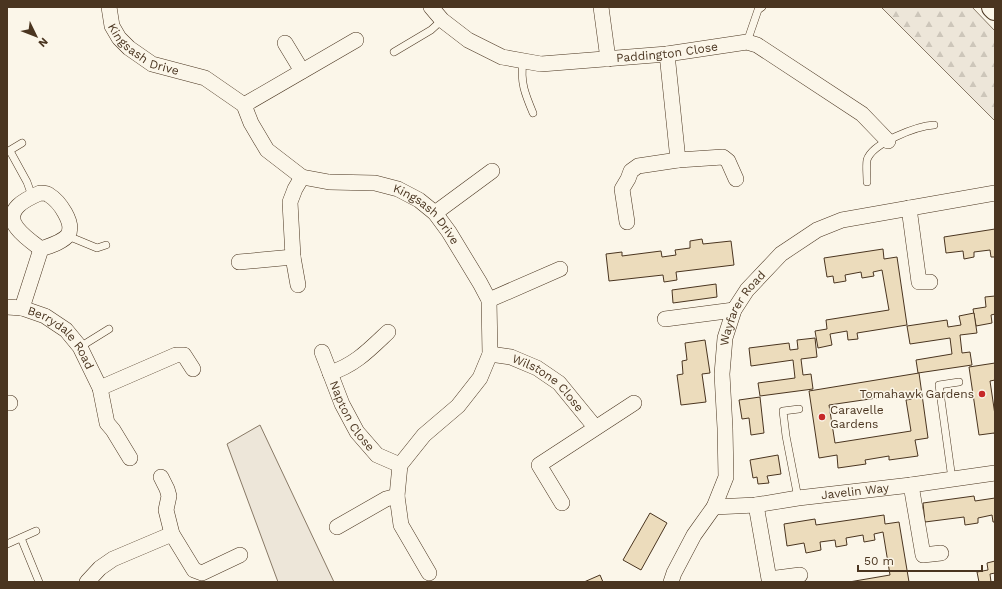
<svg xmlns="http://www.w3.org/2000/svg" width="1002" height="589" viewBox="0 0 1002 589" font-family="'Work Sans',sans-serif">
  <style>
    .forest { fill: url(#forest-firs); stroke: #887966 }
    .park { fill: #ede6d9; stroke: #887966 }
    .building { fill: #ecdcbc; stroke: #4a3520; fill-rule: evenodd }
    .lines { fill: none; stroke-linecap: round; stroke-linejoin: round }
    .service-casing { stroke: #4a3520; stroke-width: 8 }
    .minor-casing { stroke: #4a3520; stroke-width: 16 }
    .trunk-casing { stroke: #4a3520; stroke-width: 24 }
    .service { stroke: #fbf6e9; stroke-width: 7 }
    .minor { stroke: #fbf6e9; stroke-width: 15 }
    .trunk { stroke: #fbf6e9; stroke-width: 22 }
    .poi-dot { fill: #c62828; stroke: #fbf6e9; stroke-width: 1.5 }
    .labels { text-anchor: middle; stroke-width: 3; stroke-linejoin: round; paint-order: stroke }
    .street-label { font-size: 12px; fill: #4a3520; stroke: #fbf6e9 }
    .poi-label { font-size: 12px; fill: #4a3520; stroke: #fbf6e9; text-anchor: end }
  </style>
  <defs>
    <pattern id="forest-firs" width="22" height="20" patternUnits="userSpaceOnUse"><rect width="22" height="20" fill="#ede6d9"/><path d="M5 1l3.5 6h-7zM16 11l3.5 6h-7z" fill="#cdc6ba"/></pattern>
  </defs>
  <rect width="100%" height="100%" fill="#fbf6e9"/>
  <!-- forest -->
  <polygon class="forest" points="881,7 972,7 995,31 995,121"/>
  <!-- park -->
  <polygon class="park" points="260,425 334,582 278,582 227,444"/>
  <!-- building -->
  <g class="building">
    <polygon points="995,229 995,257 991,257 990,250 974,252 974,257 964,259 963,251 946,253 944,237"/>
    <polygon points="702,239 703,244 731,241 734,265 676,272 677,280 664,282 663,275 609,281 606,254 622,252 622,256 661,251 662,257 676,255 675,250 690,248 690,241"/>
    <polygon points="883,249 884,259 897,257 907,325 857,333 858,339 848,340 847,331 830,334 832,345 818,348 815,331 827,329 826,320 889,310 882,270 873,272 874,276 862,278 861,272 845,275 846,281 834,283 833,276 827,277 824,258"/>
    <polygon points="716,284 717,297 673,303 672,290"/>
    <polygon points="995,296 995,314 991,315 992,323 976,326 973,309 986,307 985,297"/>
    <polygon points="974,313 977,333 960,335 962,353 970,352 972,365 918,373 916,360 952,354 950,338 910,344 907,326 947,320 948,327 961,325 959,316"/>
    <polygon points="815,338 817,357 801,359 803,375 811,374 813,389 760,396 758,383 795,378 793,360 751,366 749,348 789,343 790,350 798,349 797,340"/>
    <polygon points="705,340 710,373 702,374 706,402 681,405 677,375 683,374 682,361 687,360 685,343"/>
    <polygon points="995,363 995,380 990,381 995,415 995,436 994,433 979,435 969,367"/>
    <path d="M919 373 928 438 915 440 918 456 889 460V456L865 460 866 464 838 468 837 455 819 458 809 391ZM911 393 912 399 906 400 911 431 835 443 829 405Z"/>
    <polygon points="760,397 764,433 751,435 749,418 742,419 739,400"/>
    <polygon points="778,455 781,474 767,476 769,483 758,484 757,477 753,478 750,460"/>
    <polygon points="974,496 975,501 995,498 995,522 993,522 992,515 978,518 978,523 965,525 964,517 925,522 923,503"/>
    <polygon points="650,513 667,523 641,570 623,560"/>
    <polygon points="884,515 885,524 899,522 909,582 849,582 890,575 883,532 874,534 875,540 864,542 863,535 846,538 847,545 836,547 835,540 820,542 821,550 806,553 804,543 787,546 784,524 815,519 816,525"/>
    <polygon points="995,561 995,573 990,574 991,582 979,582 977,572 988,570 987,563"/>
    <polygon points="600,575 603,582 584,582"/>
  </g>
  <g class="lines">
    <defs>
      <g id="service">
        <polyline points="747,42 758,10 762,7"/>
        <polyline points="394,52 431,30 442,20"/>
        <path d="M523 61C520 82 525 94 533 113"/>
        <polyline points="10,151 27,182 32,196"/>
        <polyline points="7,152 22,143"/>
        <path d="M867 182C867 175 866 166 867 160 872 143 917 126 934 125"/>
        <polyline points="68,236 97,248 106,245"/>
        <polyline points="80,347 109,329"/>
        <polyline points="952,479 939,385 959,382"/>
        <polyline points="798,498 786,436 783,411 799,409"/>
        <polyline points="21,538 39,582"/>
        <polyline points="7,544 36,531"/>
      </g>
      <g id="minor">
        <path id="s1" d="M109 7 112 26 119 38 129 48 152 64 205 78 244 105 251 123 267 150 302 177 329 182 375 183 398 189 419 200 435 213 449 232 480 283 489 300 490 354 480 378 458 406 424 435 400 465 397 496 386 499 337 527"/>
        <path id="s2" d="M431 7 442 20 468 40 502 57 541 64 667 54 747 42 757 45 862 114 888 141"/>
        <polyline points="601,7 608,59"/>
        <polyline points="285,43 302,71"/>
        <polyline points="667,54 678,160"/>
        <polyline points="244,105 356,40"/>
        <path d="M40 193C43 193 47 193 49 195 59 201 75 223 68 235 63 242 49 246 41 249 33 243 23 236 17 228 3 210 26 199 40 193Z"/>
        <polyline points="909,208 919,282 930,282"/>
        <polyline points="435,213 492,171"/>
        <polyline points="627,222 622,189 628,179 631,171 638,166 678,160 723,157 728,161 736,179"/>
        <polyline points="239,262 293,257"/>
        <polyline points="298,285 293,257 290,202 295,189 302,177"/>
        <polyline points="489,300 560,269"/>
        <path id="s3" d="M7 307 22 308 45 316 66 330 80 347 100 388 107 423 113 430 130 458"/>
        <polyline points="22,308 41,249"/>
        <polyline points="665,319 734,310"/>
        <path id="s4" d="M322 352 342 404 357 432 377 455 400 465"/>
        <path id="s5" d="M490 354 511 357 537 368 559 383 595 427"/>
        <path d="M330 373C355 365 369 350 388 332"/>
        <polyline points="100,388 176,355 184,355 193,369"/>
        <polyline points="7,403 10,403"/>
        <polyline points="161,477 167,489 169,496 166,510 172,534 194,570 202,573 240,555"/>
        <polyline points="911,485 923,555 941,553"/>
        <polyline points="397,496 401,525 429,573"/>
        <polyline points="562,503 539,465 634,403"/>
        <polyline points="756,505 769,579 800,575"/>
        <path id="s6" d="M714 507 756 505 798 498 911 485 995 473"/>
        <polyline points="87,582 100,568 113,559 172,534"/>
        <path id="s7" d="M671 582 674 573 694 535 714 507 726 477 725 428 722 374 725 338 734 310 747 290 781 254 817 230 842 220 995 193"/>
      </g>
      <polyline id="trunk" points="993,7 995,9"/>
    </defs>
    <!-- service casing -->
    <use href="#service" class="service-casing"/>
    <!-- minor casing -->
    <use href="#minor" class="minor-casing"/>
    <!-- trunk casing -->
    <use href="#trunk" class="trunk-casing"/>
    <!-- service -->
    <use href="#service" class="service"/>
    <!-- minor -->
    <use href="#minor" class="minor"/>
    <!-- trunk -->
    <use href="#trunk" class="trunk"/>
  </g>
  <!-- markers -->
  <g class="poi-dot">
    <circle cx="982" cy="394" r="4"/>
    <circle cx="822" cy="417" r="4"/>
  </g>
  <g class="labels">
    <!-- street labels -->
    <g class="street-label">
      <text dy="4" stroke="none"><textPath href="#s1" startOffset="60">Kingsash Drive</textPath></text>
      <text dy="4" stroke="none"><textPath href="#s2" startOffset="254">Paddington Close</textPath></text>
      <text dy="4" stroke="none"><textPath href="#s1" startOffset="408">Kingsash Drive</textPath></text>
      <text dy="4" stroke="none"><textPath href="#s7" startOffset="293">Wayfarer Road</textPath></text>
      <text dy="4" stroke="none"><textPath href="#s3" startOffset="66">Berrydale Road</textPath></text>
      <text dy="4" stroke="none"><textPath href="#s5" startOffset="67">Wilstone Close</textPath></text>
      <text dy="4" stroke="none"><textPath href="#s4" startOffset="71">Napton Close</textPath></text>
      <text dy="4" stroke="none"><textPath href="#s6" startOffset="142">Javelin Way</textPath></text>
    </g>
    <!-- poi labels -->
    <g class="poi-label">
      <text x="974" y="398">Tomahawk Gardens</text>
      <text x="830" y="414" text-anchor="start">Caravelle<tspan x="830" dy="14">Gardens</tspan></text>
    </g>
  </g>
  <!-- border -->
  <rect width="1002" height="589" fill="none" stroke="#4a3520" stroke-width="16"/>
  <!-- north arrow -->
  <g transform="translate(36 36) rotate(133)" stroke="#fbf6e9" stroke-width="3" paint-order="stroke">
  <path d="M0-3L7 15L0 10L-7 15Z" fill="#4a3520"/>
  <text y="-6" font-size="11" font-weight="bold" text-anchor="middle" fill="#4a3520">N</text>
  </g>
  <!-- scale -->
  <path d="M858 565v6h124v-6" fill="none" stroke="#4a3520" stroke-width="2"/>
  <text x="864" y="565" font-size="12" fill="#4a3520" stroke="#fbf6e9" stroke-width="3" paint-order="stroke">50 m</text>
</svg>
